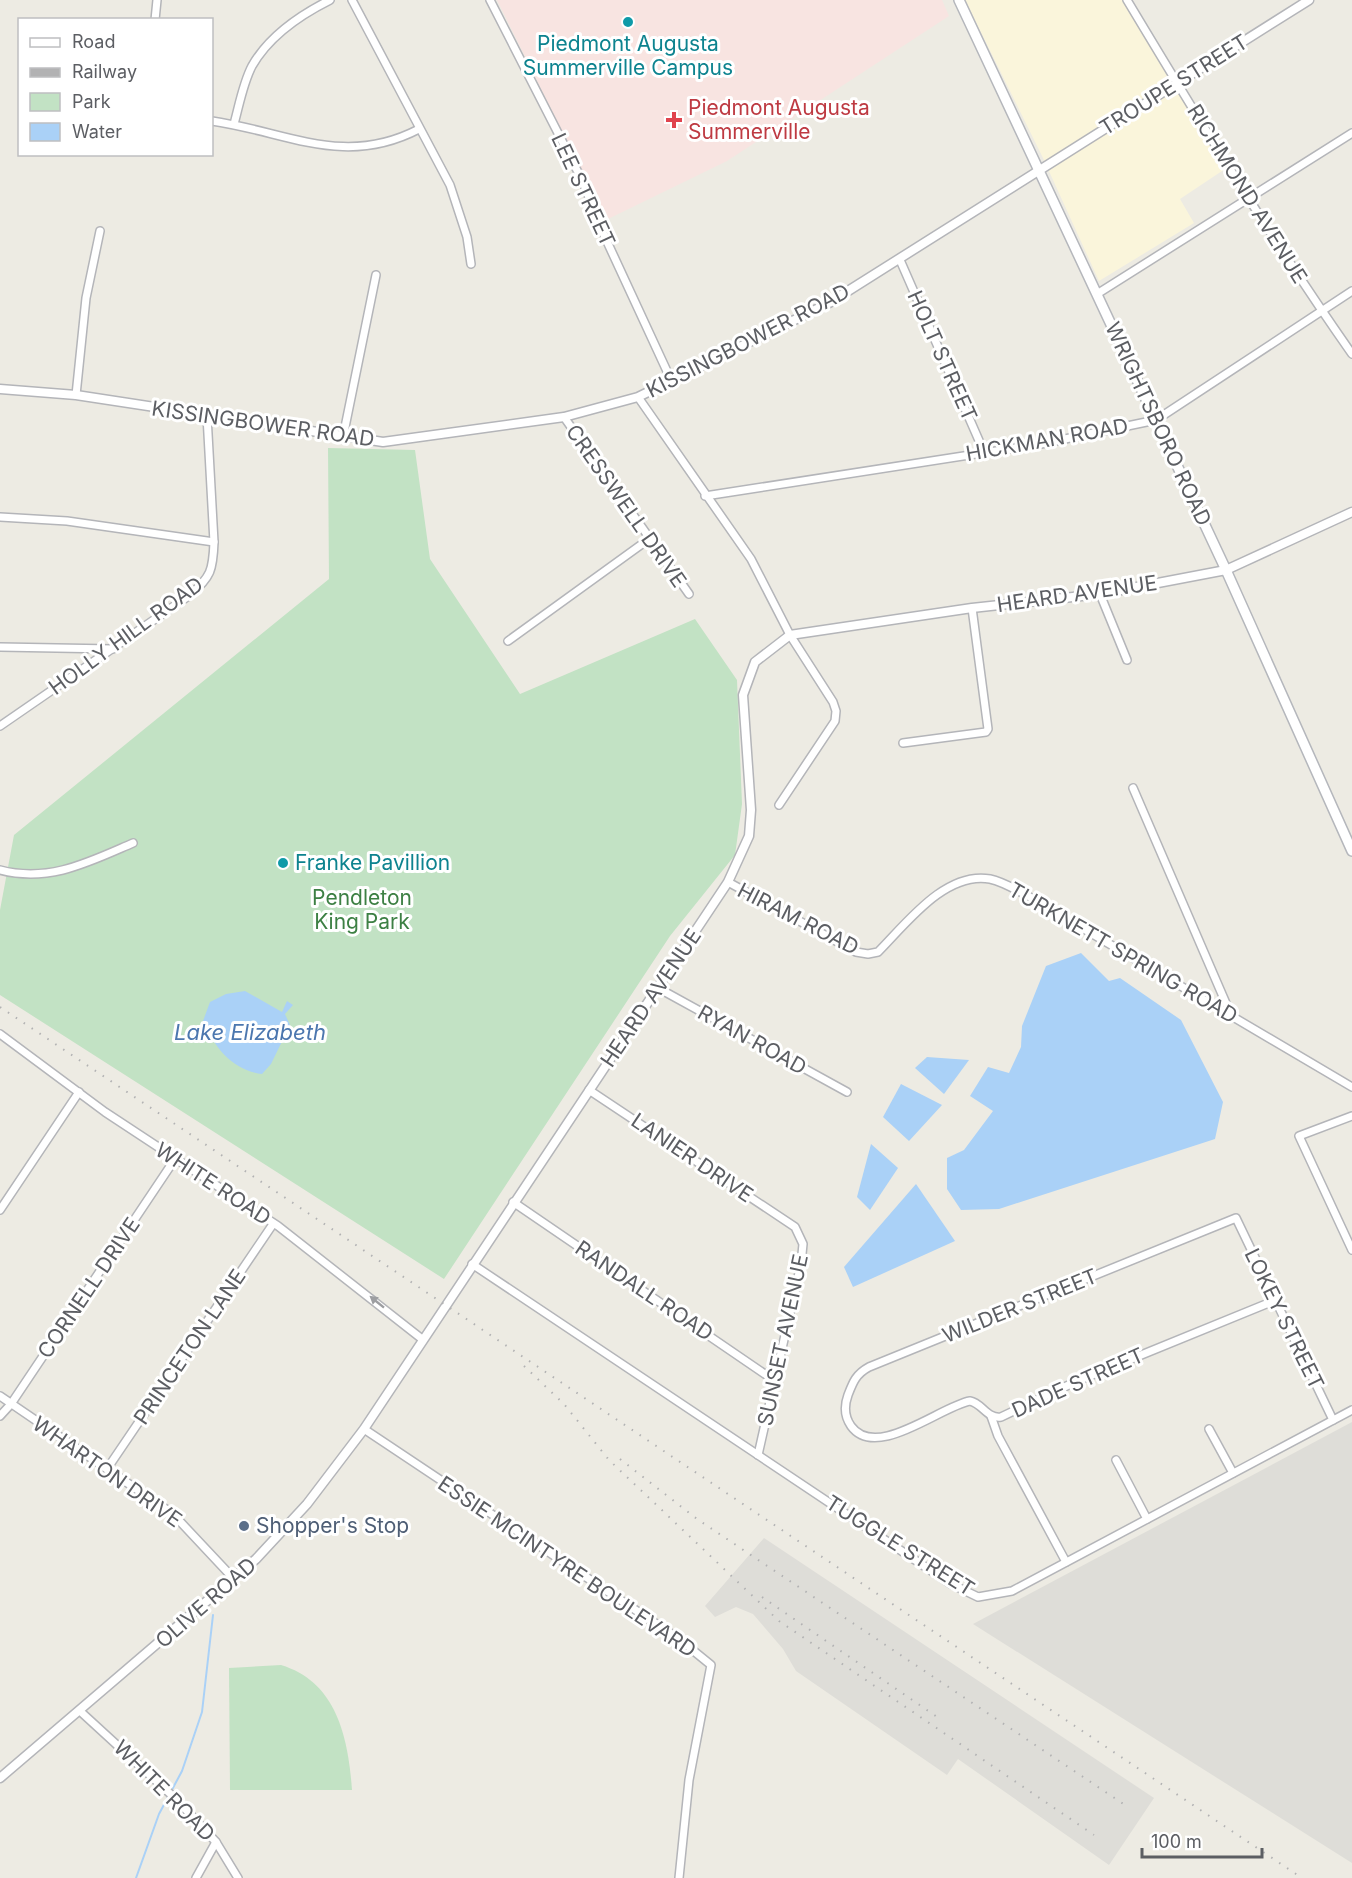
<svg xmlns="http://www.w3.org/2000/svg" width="1352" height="1878" viewBox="0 0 1352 1878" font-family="Inter,sans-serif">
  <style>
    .commercial { fill: #faf5db }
    .industrial { fill: #deddd8 }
    .medical { fill: #f8e4e1 }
    .green { fill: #c2e2c4 }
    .water { fill: #aad1f7 }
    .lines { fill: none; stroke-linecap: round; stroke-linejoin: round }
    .stream { stroke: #aad1f7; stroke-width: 2 }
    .minor-casing { stroke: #b4b5b9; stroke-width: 10 }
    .tertiary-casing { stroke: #b4b5b9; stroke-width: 11 }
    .secondary-casing { stroke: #b5b7bc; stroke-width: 12 }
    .minor { stroke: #fff; stroke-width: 7 }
    .tertiary { stroke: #fff; stroke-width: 8 }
    .secondary { stroke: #fff; stroke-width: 9 }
    .rail { stroke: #b2b2b3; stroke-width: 2; stroke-dasharray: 1.5 8; stroke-linecap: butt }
    .oneway { fill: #9d9ea1 }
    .culture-dot { fill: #0f9aa8; stroke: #fff; stroke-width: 2 }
    .health-dot { fill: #e0444e; stroke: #fff; stroke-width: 2 }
    .service-dot { fill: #5c6f8a; stroke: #fff; stroke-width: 2 }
    .labels { text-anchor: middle; stroke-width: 6; stroke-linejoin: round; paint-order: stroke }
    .culture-label { font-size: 21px; fill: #0d838f; stroke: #fff }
    .street-label { font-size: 21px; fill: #5c5e63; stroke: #fff }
    .health-label { font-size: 21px; fill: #be3a42; stroke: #fff; text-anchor: start }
    .park-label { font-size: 21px; fill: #3d8044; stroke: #fff }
    .service-label { font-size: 21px; fill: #4e5e75; stroke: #fff; text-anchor: start }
    .water-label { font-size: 22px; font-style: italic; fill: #4c77af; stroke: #fff }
  </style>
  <rect width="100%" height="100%" fill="#edebe3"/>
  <!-- commercial -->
  <polygon class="commercial" points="965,0 1122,0 1225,169 1180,199 1194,223 1099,281 1043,158"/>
  <!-- industrial -->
  <g class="industrial">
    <polygon points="1352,1422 1352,1863 973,1624"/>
    <polygon points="764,1538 1154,1798 1109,1865 958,1759 947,1775 796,1671 783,1649 753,1614 736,1607 715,1617 705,1606"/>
  </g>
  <!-- medical -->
  <polygon class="medical" points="497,0 942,0 949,16 727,161 606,220"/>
  <!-- green -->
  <g class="green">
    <polygon points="328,448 415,450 430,559 520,694 695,619 737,680 742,804 735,855 670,936 444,1279 0,995 0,910 14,835 329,579"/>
    <path d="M281 1665C337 1682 348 1738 352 1790H230L229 1668Z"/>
  </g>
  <!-- water -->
  <g class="water">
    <polygon points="1081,953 1109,981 1120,978 1181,1020 1223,1102 1215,1139 999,1209 961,1210 947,1189 947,1158 964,1150 993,1111 970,1096 988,1067 1009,1073 1021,1047 1022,1026 1046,966"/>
    <path d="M245 991 282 1012 287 1001 293 1005 285 1014 290 1025 271 1064 262 1074C232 1070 215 1048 203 1021L210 1002 226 994Z"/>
    <polygon points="927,1057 969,1060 944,1094 915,1068"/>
    <polygon points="901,1084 942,1105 909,1141 883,1117"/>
    <polygon points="871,1144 898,1168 870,1210 857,1197"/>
    <polygon points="916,1184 955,1241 853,1287 844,1267"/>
  </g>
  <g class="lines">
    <!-- stream -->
    <polyline class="stream" points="136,1878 159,1814 182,1771 202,1712 213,1615"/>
    <defs>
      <g id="minor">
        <polyline points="352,0 450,185 467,237 471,264"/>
        <polyline points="490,0 582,180 604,235 672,382"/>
        <path d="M1127 0C1199 120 1272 240 1352 354"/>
        <polyline points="155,20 157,0"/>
        <path d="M212 121C288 132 344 168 419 129"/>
        <path d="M234 124C239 106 243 83 252 66 269 36 300 15 330 0"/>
        <polyline points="900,260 984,452"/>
        <polyline points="1097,294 1352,133"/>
        <polyline points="76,395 86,298 100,231"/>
        <polyline points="638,397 751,559 790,635 833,702 836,711 835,721 779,805"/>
        <polyline points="564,417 689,594"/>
        <polyline points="343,437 376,275"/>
        <polyline points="705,496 1041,444 1156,420 1352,291"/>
        <polyline points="0,517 67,521 214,542"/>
        <polyline points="1100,594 1127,660"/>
        <polyline points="508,641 649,539"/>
        <polyline points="0,647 113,649"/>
        <path d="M0 726 190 595C211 577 213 570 214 542L207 416"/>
        <polyline points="903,743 986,732 988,729 972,608"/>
        <polyline points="1133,788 1231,1015"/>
        <path d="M0 870C49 883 89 862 133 843"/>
        <path d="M728 882 856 952 868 954 878 952C906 924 945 871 990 879 1004 882 1016 890 1028 896L1352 1087"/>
        <polyline points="658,988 847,1092"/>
        <polyline points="0,1034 105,1112 278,1226 422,1339"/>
        <polyline points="589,1090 795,1227 803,1244 801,1264 758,1455"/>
        <polyline points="1352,1116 1299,1136 1352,1250"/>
        <polyline points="513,1202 775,1381"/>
        <polyline points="0,1210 79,1092"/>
        <polyline points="472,1264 951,1584 978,1597 1012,1591 1352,1410"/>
        <path d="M1276 1300 1075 1382 1001 1417C987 1419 982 1403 970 1401 941 1406 876 1461 851 1426 844 1416 844 1406 848 1395 853 1382 856 1374 869 1367L1236 1218 1333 1420"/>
        <polyline points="0,1396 173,1514 234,1579"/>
        <polyline points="0,1416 11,1404 175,1159"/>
        <polyline points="991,1416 998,1436 1066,1562"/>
        <polyline points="364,1429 679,1639 711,1665 689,1780 679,1878"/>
        <polyline points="1209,1429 1233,1473"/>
        <polyline points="1116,1460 1147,1519"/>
        <polyline points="107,1469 273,1224"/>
        <polyline points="81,1712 177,1800 216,1842 238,1878"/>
        <polyline points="196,1878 216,1842"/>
      </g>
      <g id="tertiary">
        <polyline points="0,389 76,395 383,442 564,417 638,397 829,303 1309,0"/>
        <polyline points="0,1778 256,1559 307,1504 364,1429 728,882 749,836 751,810 743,695 755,662 790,635 972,608 1100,594 1226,570 1352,512"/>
      </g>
      <polyline id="secondary" points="959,0 1226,570 1352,851"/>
    </defs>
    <!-- minor casing -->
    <use href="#minor" class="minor-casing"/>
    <!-- tertiary casing -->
    <use href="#tertiary" class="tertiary-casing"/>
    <!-- secondary casing -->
    <use href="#secondary" class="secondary-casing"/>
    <!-- minor -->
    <use href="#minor" class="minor"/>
    <!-- tertiary -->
    <use href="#tertiary" class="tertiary"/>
    <!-- secondary -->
    <use href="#secondary" class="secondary"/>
    <!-- rail -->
    <g class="rail">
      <polyline points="0,1007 1302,1878"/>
      <polyline points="524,1366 564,1404 609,1460 779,1621 1094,1835"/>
      <polyline points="620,1459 697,1519 1125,1805"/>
      <polyline points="762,1597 940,1719"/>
    </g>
  </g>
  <!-- one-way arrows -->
  <defs><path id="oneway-solid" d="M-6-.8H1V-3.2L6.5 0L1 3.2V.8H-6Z" transform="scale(1.5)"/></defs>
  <use class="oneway" href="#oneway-solid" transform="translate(377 1302) rotate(-141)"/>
  <!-- markers -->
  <g class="culture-dot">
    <circle cx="628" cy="22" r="6"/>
    <circle cx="283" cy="863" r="6"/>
  </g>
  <path class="health-dot" d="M671 111h6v6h6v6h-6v6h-6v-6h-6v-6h6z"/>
  <circle class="service-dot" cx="244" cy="1526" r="6"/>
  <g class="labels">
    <!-- culture labels -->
    <g class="culture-label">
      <text x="628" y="51">Piedmont Augusta<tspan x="628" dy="24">Summerville Campus</tspan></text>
      <text x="295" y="870" text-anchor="start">Franke Pavillion</text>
    </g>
    <!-- street labels -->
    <g class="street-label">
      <text transform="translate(1174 85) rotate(-32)" y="7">TROUPE STREET</text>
      <text transform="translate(583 190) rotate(65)" y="7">LEE STREET</text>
      <text transform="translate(1247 194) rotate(58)" y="7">RICHMOND AVENUE</text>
      <text transform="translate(748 341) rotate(-27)" y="7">KISSINGBOWER ROAD</text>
      <text transform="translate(942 356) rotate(66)" y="7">HOLT STREET</text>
      <text transform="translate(263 424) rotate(8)" y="7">KISSINGBOWER ROAD</text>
      <text transform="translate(1158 424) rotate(65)" y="7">WRIGHTSBORO ROAD</text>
      <text transform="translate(1047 440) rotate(-10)" y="7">HICKMAN ROAD</text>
      <text transform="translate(626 506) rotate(55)" y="7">CRESSWELL DRIVE</text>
      <text transform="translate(1077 594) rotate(-8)" y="7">HEARD AVENUE</text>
      <text transform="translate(126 636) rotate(-36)" y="7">HOLLY HILL ROAD</text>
      <text transform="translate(798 919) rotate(27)" y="7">HIRAM ROAD</text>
      <text transform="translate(1123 953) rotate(30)" y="7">TURKNETT SPRING ROAD</text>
      <text transform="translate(651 998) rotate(-56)" y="7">HEARD AVENUE</text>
      <text transform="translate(752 1040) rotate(29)" y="7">RYAN ROAD</text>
      <text transform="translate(692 1158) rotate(34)" y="7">LANIER DRIVE</text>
      <text transform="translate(213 1184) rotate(33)" y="7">WHITE ROAD</text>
      <text transform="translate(89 1288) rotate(-56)" y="7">CORNELL DRIVE</text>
      <text transform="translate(644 1291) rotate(34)" y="7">RANDALL ROAD</text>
      <text transform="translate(1020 1306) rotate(-22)" y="7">WILDER STREET</text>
      <text transform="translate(1284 1319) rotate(64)" y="7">LOKEY STREET</text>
      <text transform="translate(783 1340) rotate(-78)" y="7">SUNSET AVENUE</text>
      <text transform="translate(190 1347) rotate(-56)" y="7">PRINCETON LANE</text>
      <text transform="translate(1078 1383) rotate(-24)" y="7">DADE STREET</text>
      <text transform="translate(107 1472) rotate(35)" y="7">WHARTON DRIVE</text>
      <text transform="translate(900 1546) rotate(32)" y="7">TUGGLE STREET</text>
      <text transform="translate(567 1567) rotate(34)" y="7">ESSIE MCINTYRE BOULEVARD</text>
      <text transform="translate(206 1603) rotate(-41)" y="7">OLIVE ROAD</text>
      <text transform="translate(164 1791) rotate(45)" y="7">WHITE ROAD</text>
    </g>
    <!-- health labels -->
    <g class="health-label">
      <text x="688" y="115">Piedmont Augusta<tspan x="688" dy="24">Summerville</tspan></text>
    </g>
    <!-- park labels -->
    <g class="park-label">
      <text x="362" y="905">Pendleton<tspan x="362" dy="24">King Park</tspan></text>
    </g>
    <!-- service labels -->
    <g class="service-label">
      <text x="256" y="1533">Shopper's Stop</text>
    </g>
    <!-- water labels -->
    <g class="water-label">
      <text x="250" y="1040">Lake Elizabeth</text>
    </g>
  </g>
  <!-- legend -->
  <rect x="18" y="18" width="195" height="138" fill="#ffffff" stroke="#bebfc1" stroke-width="1.5"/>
  <rect x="30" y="38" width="30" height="9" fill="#ffffff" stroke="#bebfc1" stroke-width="1.5"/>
  <text x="72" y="48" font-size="18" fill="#5c5e63">Road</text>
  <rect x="30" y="68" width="30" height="9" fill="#b2b2b3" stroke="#bebfc1" stroke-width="1.5"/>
  <text x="72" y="78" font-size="18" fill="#5c5e63">Railway</text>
  <rect x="30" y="93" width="30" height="18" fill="#c2e2c4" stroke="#bebfc1" stroke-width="1.5"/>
  <text x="72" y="108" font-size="18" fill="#5c5e63">Park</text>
  <rect x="30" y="123" width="30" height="18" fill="#aad1f7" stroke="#bebfc1" stroke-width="1.5"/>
  <text x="72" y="138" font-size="18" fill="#5c5e63">Water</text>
  <!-- scale -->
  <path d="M1142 1848v9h120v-9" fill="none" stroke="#5c5e63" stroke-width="3"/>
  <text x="1151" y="1848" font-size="18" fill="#5c5e63" stroke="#ffffff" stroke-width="4.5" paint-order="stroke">100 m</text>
</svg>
